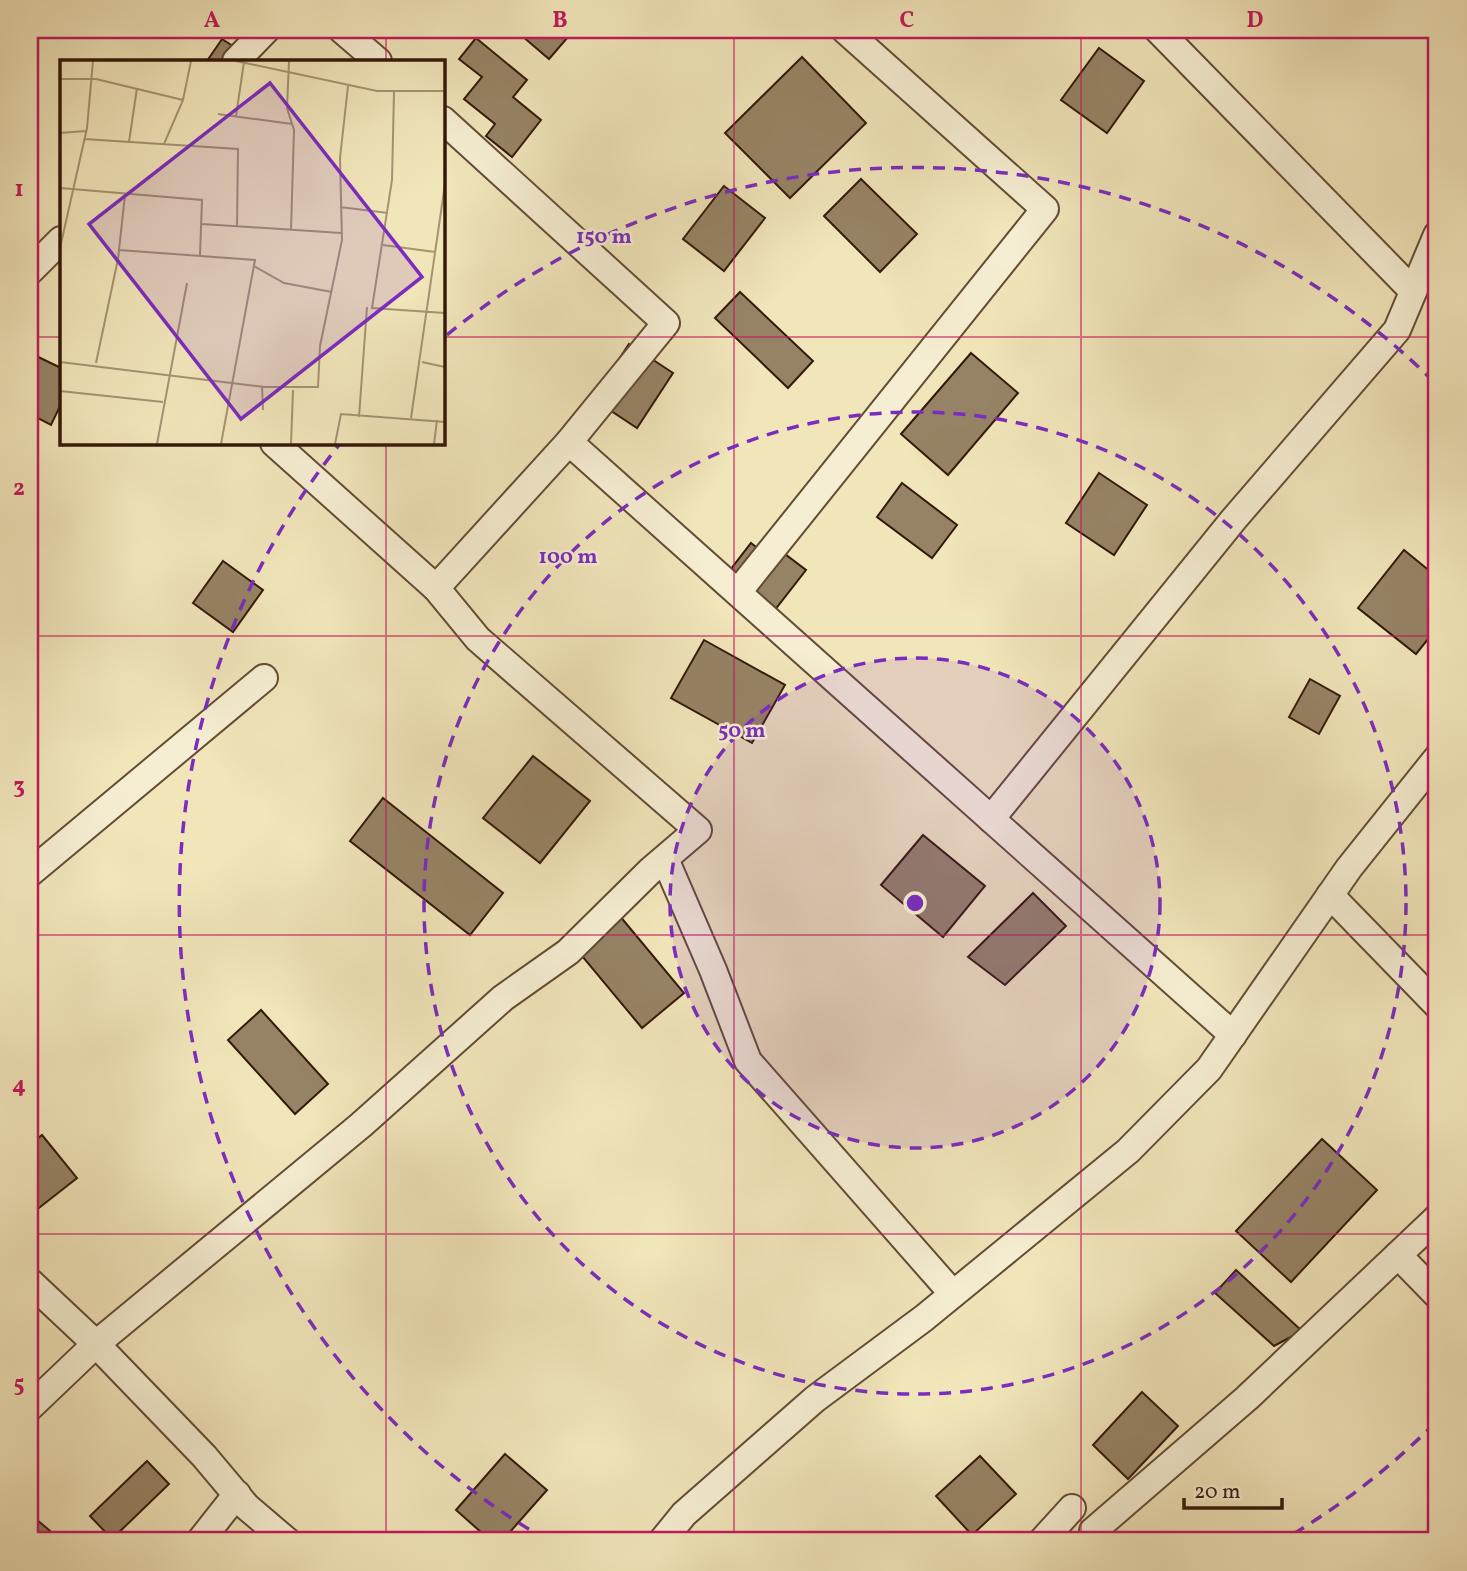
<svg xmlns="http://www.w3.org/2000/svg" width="1467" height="1571" viewBox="0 0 1467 1571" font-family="Vollkorn,serif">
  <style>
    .building { fill: #968365; stroke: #341909; stroke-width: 2 }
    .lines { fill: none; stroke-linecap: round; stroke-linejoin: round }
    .street-casing { stroke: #634c35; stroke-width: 30 }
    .street { stroke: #f6eed2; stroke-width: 26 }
    .grid { fill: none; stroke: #c2185b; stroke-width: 2; stroke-opacity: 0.55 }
    .ring { fill: none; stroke: #7b2cbf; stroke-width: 3.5; stroke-dasharray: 12 9 }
    .inset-road { fill: none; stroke: #a59373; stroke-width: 2 }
    .view { fill: #7b2cbf; fill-opacity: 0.15; stroke: #7b2cbf; stroke-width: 3.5 }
    .inset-edge { fill: none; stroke: #341909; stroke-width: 3.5 }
    .centre { fill: #7b2cbf; stroke: #f6eed2; stroke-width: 3.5 }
    .ring-label { font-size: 21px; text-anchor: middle; font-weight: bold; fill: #7b2cbf; stroke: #f6eed2; stroke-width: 5; stroke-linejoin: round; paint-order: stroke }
    .neatline { fill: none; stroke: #c2185b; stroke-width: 2.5 }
    .grid-label { font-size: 23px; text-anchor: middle; font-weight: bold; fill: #c2185b }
  </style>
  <rect width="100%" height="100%" fill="#f1e5ba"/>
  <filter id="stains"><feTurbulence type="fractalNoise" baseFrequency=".00286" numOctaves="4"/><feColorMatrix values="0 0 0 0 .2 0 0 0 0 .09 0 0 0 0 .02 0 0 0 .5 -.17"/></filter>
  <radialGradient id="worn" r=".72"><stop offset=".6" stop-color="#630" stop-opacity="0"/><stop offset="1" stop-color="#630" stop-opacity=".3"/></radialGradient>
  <!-- building -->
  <g class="building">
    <polygon points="528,30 574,30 549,59 522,36"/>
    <polygon points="476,38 527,80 513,97 541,120 512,157 486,136 495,124 464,99 482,77 459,59"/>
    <polygon points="222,39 256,61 207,61"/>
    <polygon points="1099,48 1144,81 1107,133 1061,100"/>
    <polygon points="802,57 866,123 790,198 725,133"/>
    <polygon points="861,179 917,234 880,272 824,216"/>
    <polygon points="724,186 765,218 724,271 683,239"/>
    <polygon points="740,292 813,361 788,388 715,318"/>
    <polygon points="629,344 673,373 637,428 593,399"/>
    <polygon points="30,353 61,368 61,404 51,425 30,414"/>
    <polygon points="971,353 1018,393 948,475 901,434"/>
    <polygon points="1099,473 1147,505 1114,555 1066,523"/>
    <polygon points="902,483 957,525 932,558 877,517"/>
    <polygon points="751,543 770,558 777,548 806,570 774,611 727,574"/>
    <polygon points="1404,550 1437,577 1437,628 1416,654 1358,608"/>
    <polygon points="223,561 263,590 233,632 193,603"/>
    <polygon points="704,640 785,685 752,743 671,698"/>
    <polygon points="1310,679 1340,696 1319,734 1289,717"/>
    <polygon points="533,756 590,801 540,863 483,818"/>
    <polygon points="383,798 503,893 470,935 350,841"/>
    <polygon points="923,835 985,886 943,937 881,885"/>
    <polygon points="1033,893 1066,926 1005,985 968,957"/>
    <polygon points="609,903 684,993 642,1028 567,938"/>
    <polygon points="261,1010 328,1084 295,1114 228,1040"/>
    <polygon points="42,1135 77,1178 30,1215 30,1145"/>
    <polygon points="1322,1139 1377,1190 1291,1282 1236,1231"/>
    <polygon points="1236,1270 1302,1331 1274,1346 1215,1293"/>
    <polygon points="1142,1392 1178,1426 1128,1479 1093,1445"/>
    <polygon points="505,1454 547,1490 502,1541 491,1541 456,1510"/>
    <polygon points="980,1456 1016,1494 972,1535 936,1496"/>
    <polygon points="147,1461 169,1484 112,1539 90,1516"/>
    <polygon points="30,1514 62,1541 30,1541"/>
  </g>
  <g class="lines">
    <defs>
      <g id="street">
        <polyline points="342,30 378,61"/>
        <polyline points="1158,30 1413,291"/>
        <polyline points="236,61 266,30"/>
        <polyline points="30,271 61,240"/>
        <polyline points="569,442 1233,1035"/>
        <polyline points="436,588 569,442 666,323 443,120"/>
        <polyline points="738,592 1045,209 845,30"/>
        <polyline points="991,819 1234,519 1397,330 1437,235"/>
        <polyline points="665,859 713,970 748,1061 953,1294"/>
        <polyline points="30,873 264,678"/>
        <polyline points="1330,895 1437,1005"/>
        <polyline points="1398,1255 1437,1295"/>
        <polyline points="30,1282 96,1344 204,1456 247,1507 287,1541"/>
        <polyline points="30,1407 96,1344 361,1125 503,998 568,952 650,871 698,830 478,639 436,588 274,443"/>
        <polyline points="200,1541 237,1494"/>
        <polyline points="662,1541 684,1514 815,1399 924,1318 1128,1151 1209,1069 1349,868 1437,758"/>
        <polyline points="1042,1541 1072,1508"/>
        <polyline points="1105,1541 1093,1531 1247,1398 1437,1218"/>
      </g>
    </defs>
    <!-- street casing -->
    <use href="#street" class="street-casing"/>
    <!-- street -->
    <use href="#street" class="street"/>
  </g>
  <!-- grid -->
  <path class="grid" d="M386 30V61M734 30V1541M1081 30V1541M30 337H61M443 337H1437M386 443V1541M30 636H1437M30 935H1437M30 1234H1437"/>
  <!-- distance rings -->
  <circle cx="915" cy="903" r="245" fill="#7b2cbf" fill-opacity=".12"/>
  <g class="ring">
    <circle cx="915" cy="903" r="245"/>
    <circle cx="915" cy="903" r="491"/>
    <path d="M1435 1423A736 736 0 0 1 1283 1540M547 1540A736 736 0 0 1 339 445M447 335A736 736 0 0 1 1435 383"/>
  </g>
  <!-- overview -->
  <g transform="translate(60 60)">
    <rect width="385" height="385" fill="#f1e5ba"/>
    <path class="inset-road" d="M176 1 317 31H385M229 1 227 48 234 70 231 170M0 19H36L123 40M334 32 332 120 312 248 385 253M158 54 232 64M176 56 184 2M0 73 26 71M24 79 178 89 177 166M69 82 77 28M104 84 123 40 131 1M0 128 142 140 140 195M280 147 328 153M142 164 281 173M323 185 375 192M0 188 27 68 33 1M59 190 195 200 161 384M194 206 224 223 272 232M0 302 205 327H258L260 286 282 180 280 98 288 26M362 302 385 307M36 303 58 199 65 135M202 326 203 350M0 331 103 342M299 357 307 247M351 358 385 124M97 384 127 223M231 384 233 330M275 384 281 354 385 362M374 384 377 360"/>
    <path class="view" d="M210 23 362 217 181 359 29 164Z"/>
    <rect width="385" height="385" class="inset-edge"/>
  </g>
  <circle cx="915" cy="903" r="10" class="centre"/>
  <g class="ring-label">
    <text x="604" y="243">150 m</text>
    <text x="568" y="563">100 m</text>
    <text x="742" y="737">50 m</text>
  </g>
  <!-- margin -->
  <rect width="1467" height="1571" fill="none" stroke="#f1e5ba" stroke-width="77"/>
  <!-- scale -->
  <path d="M1184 1498v10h98v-10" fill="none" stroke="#341909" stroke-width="3.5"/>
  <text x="1194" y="1498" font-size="21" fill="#341909" stroke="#f6eed2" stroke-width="5" paint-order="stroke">20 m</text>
  <rect x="38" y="38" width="1390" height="1494" class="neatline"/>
  <g class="grid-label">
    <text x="212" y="27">A</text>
    <text x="560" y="27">B</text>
    <text x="907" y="27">C</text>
    <text x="1255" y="27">D</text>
    <text x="19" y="196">1</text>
    <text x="19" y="495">2</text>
    <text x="19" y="793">3</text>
    <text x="19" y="1092">4</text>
    <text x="19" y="1391">5</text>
  </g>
  <rect width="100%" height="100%" filter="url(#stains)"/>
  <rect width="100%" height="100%" fill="url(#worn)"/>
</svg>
